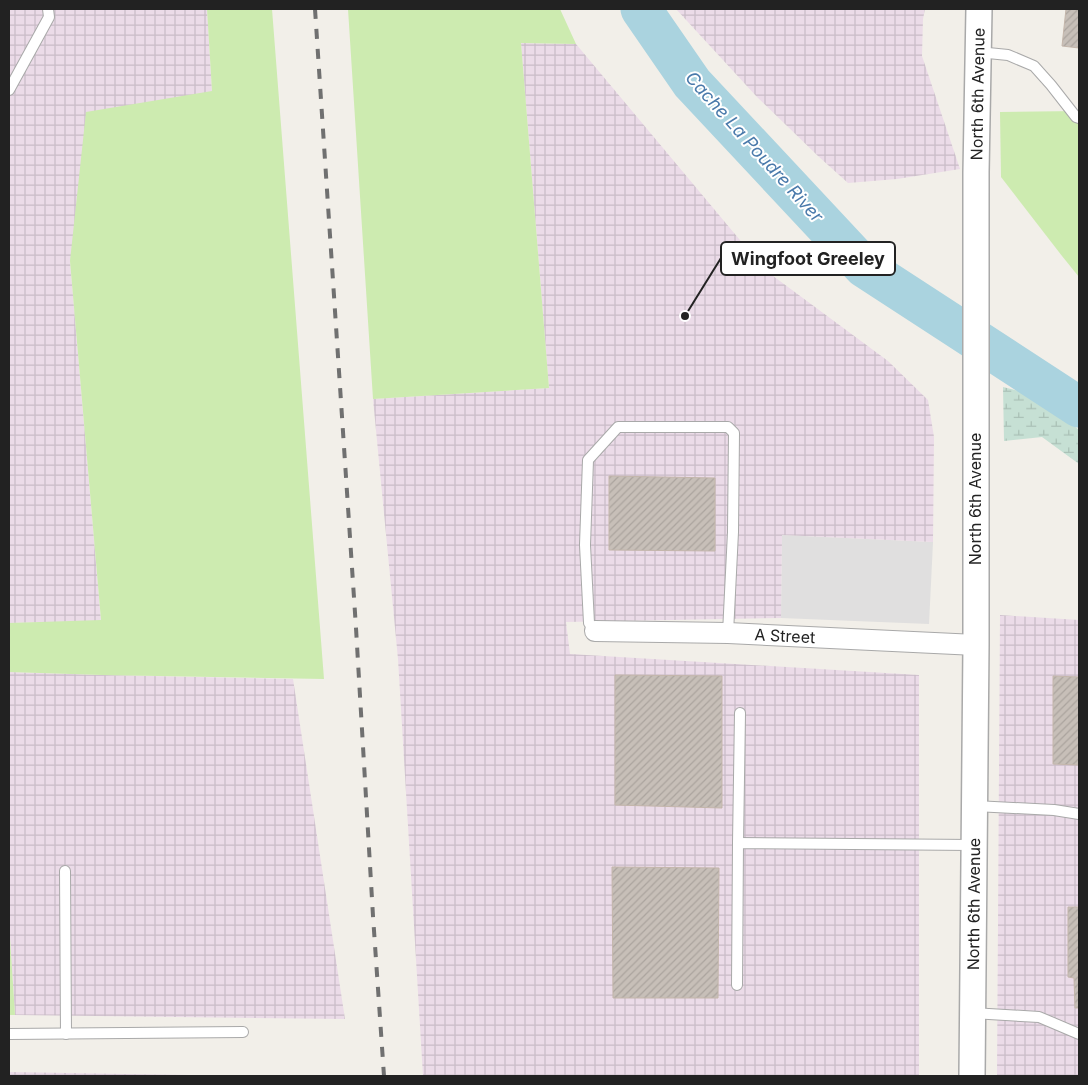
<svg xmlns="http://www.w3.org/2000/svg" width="1088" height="1085" viewBox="0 0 1088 1085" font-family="Inter,sans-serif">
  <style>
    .residential { fill: #e0dfdf }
    .industrial { fill: url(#industrial-grid) }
    .grass { fill: #cdebb0 }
    .wetland { fill: url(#wetland-marsh) }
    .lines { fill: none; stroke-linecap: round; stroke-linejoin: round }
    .river { stroke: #aad3df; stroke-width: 41 }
    .building { fill: url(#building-hatch); stroke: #c4b6ab }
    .service-casing { stroke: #a9a9a9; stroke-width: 12 }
    .minor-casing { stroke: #a9a9a9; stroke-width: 22 }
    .tertiary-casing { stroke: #a9a9a9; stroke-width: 28 }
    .service { stroke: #fff; stroke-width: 10 }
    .minor { stroke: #fff; stroke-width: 20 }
    .tertiary { stroke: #fff; stroke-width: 25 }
    .rail { stroke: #707070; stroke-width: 4; stroke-dasharray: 10 10; stroke-linecap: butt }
    .labels { text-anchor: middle; stroke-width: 4; stroke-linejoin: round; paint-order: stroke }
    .street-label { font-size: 16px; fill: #222; stroke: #fff }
    .water-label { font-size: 18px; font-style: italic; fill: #4a7aab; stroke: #fff }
    .leader { fill: none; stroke: #222; stroke-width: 2 }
    .callout-dot { fill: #222; stroke: #fff; stroke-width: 2 }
    .callout { fill: #fff; stroke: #222; stroke-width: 2 }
    .callout-label { font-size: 18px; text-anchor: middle; font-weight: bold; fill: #222 }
  </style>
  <defs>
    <pattern id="industrial-grid" width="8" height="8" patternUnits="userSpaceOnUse" patternTransform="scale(1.25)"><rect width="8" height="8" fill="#ebdbe8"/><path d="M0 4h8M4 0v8" fill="none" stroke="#c9bcc7"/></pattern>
    <pattern id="wetland-marsh" width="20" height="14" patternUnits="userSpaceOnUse" patternTransform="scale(1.25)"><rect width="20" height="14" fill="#c6e0d4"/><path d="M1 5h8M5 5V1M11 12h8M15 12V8" fill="none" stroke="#aac0b6"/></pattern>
    <pattern id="building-hatch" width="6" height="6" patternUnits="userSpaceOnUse" patternTransform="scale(1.25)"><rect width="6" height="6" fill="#c7bfb8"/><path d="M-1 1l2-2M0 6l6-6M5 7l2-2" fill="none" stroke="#aba49e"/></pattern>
  </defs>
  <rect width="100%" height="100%" fill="#f2efe9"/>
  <!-- residential -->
  <polygon class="residential" points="782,535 933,542 929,624 781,618"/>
  <!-- industrial -->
  <g class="industrial">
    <polygon points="9,9 207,9 212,91 70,261 101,621 9,623"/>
    <polygon points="676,9 925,9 923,19 922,56 960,169 897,179 848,183 818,156 757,97"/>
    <polygon points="521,43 576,44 765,270 888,361 928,400 934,437 933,542 782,535 781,618 566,622 570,654 919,675 919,1076 423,1076 398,659 373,399 549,388"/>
    <polygon points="1000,615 1079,620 1079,1076 997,1076"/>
    <polygon points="9,672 102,675 293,679 345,1019 15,1015 9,923"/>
    <polygon points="9,1072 124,1074 255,1076 9,1076"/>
  </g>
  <!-- grass -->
  <g class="grass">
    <polygon points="207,9 272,9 324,679 102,675 9,672 9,623 101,620 70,261 86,112 212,91"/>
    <polygon points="348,9 560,9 576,44 521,43 549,388 373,399"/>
    <polygon points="1079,111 1079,277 1062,256 1001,177 1000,112"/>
    <polygon points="9,923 15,1015 9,1015"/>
  </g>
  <!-- wetland -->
  <polygon class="wetland" points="1003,387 1035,395 1079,430 1079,464 1042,437 1004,441"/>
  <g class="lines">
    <!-- river -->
    <polyline class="river" points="641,9 692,83 864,267 1079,407"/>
  </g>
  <!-- building -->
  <g class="building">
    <polygon points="1066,9 1079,9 1079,48 1062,46"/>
    <polygon points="609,476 715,478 715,551 609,550"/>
    <polygon points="615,675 722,676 722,808 615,805"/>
    <polygon points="1053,676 1079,677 1079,765 1053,764"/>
    <polygon points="612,867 719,868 718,998 613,998"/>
    <polygon points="1068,907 1079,907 1079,1008 1075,1008 1074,978 1068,977"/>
  </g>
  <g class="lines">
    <defs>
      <g id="service">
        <polyline points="978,52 1008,55 1034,66 1051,85 1076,117 1079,118"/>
        <polyline points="9,90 49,17 48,9"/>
        <polyline points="595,631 589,623 585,545 588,460 618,427 728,427 734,433 733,532 728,633"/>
        <polyline points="975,806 1054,810 1079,814"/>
        <polyline points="738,843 740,713"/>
        <polyline points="65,871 66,1034"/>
        <polyline points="737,985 738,843 973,845"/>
        <polyline points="972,1013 1039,1017 1079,1034"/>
        <polyline points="9,1034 243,1032"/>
      </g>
      <g id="minor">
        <path id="s1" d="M595 631 728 633 976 645"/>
      </g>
      <g id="tertiary">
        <path id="s2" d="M972 1076 976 645V172L979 9"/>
      </g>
    </defs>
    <!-- service casing -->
    <use href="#service" class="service-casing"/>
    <!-- minor casing -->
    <use href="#minor" class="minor-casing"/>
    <!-- tertiary casing -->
    <use href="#tertiary" class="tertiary-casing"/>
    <!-- service -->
    <use href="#service" class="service"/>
    <!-- minor -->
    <use href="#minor" class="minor"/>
    <!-- tertiary -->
    <use href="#tertiary" class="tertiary"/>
    <!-- rail -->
    <polyline class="rail" points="315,9 356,628 373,916 384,1076"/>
  </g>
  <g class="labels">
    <!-- street labels -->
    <g class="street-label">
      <text dy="6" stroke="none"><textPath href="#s2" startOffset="982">North 6th Avenue</textPath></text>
      <text transform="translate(975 499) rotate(-90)" y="6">North 6th Avenue</text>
      <text dy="6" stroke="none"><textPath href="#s1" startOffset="190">A Street</textPath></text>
      <text dy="6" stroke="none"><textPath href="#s2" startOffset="172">North 6th Avenue</textPath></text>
    </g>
    <!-- water labels -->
    <g class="water-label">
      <text transform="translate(754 147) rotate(48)" y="6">Cache La Poudre River</text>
    </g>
  </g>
  <!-- callouts -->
  <path class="leader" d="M685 316L721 258"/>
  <circle class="callout-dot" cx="685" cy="316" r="5"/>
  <rect class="callout" x="721" y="242" width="174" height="33" rx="5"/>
  <g class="callout-label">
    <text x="808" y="265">Wingfoot Greeley</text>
  </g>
  <!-- border -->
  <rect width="1088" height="1085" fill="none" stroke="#222222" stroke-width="20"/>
</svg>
